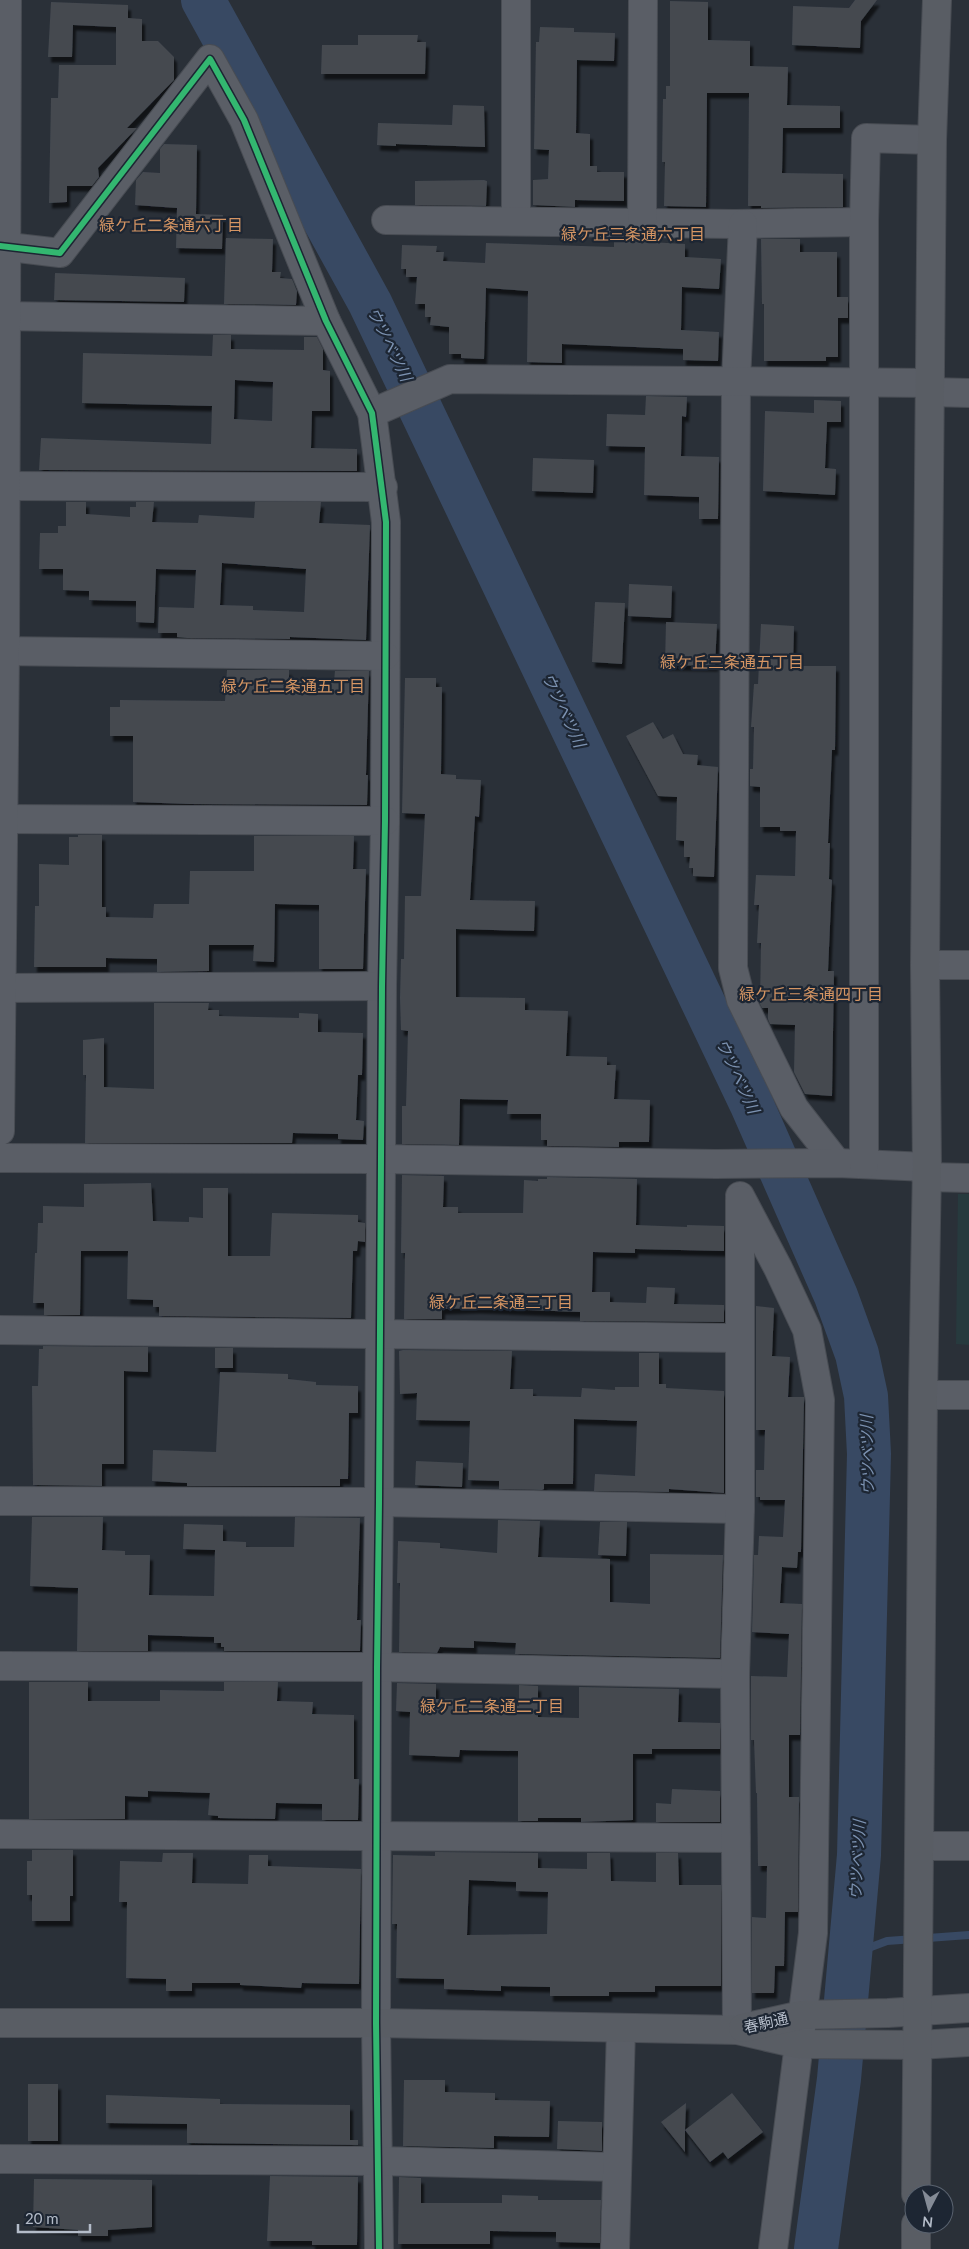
<svg xmlns="http://www.w3.org/2000/svg" width="969" height="2249" viewBox="0 0 969 2249" font-family="Lato,'Noto Sans JP',sans-serif">
  <style>
    .green { fill: #273a3e }
    .lines { fill: none; stroke-linecap: round; stroke-linejoin: round }
    .stream { stroke: #384963; stroke-width: 8 }
    .river { stroke: #384963; stroke-width: 44 }
    .building { fill: #444950; fill-rule: evenodd; filter: url(#shadow) }
    .street-casing { stroke: #484c53; stroke-width: 30 }
    .secondary-casing { stroke: #484c53; stroke-width: 30 }
    .street { stroke: #5a5e66; stroke-width: 28 }
    .secondary { stroke: #595d64; stroke-width: 28 }
    .cycleway-casing { stroke: #1d2633; stroke-width: 9 }
    .cycleway { stroke: #33b770; stroke-width: 6 }
    .labels { text-anchor: middle; stroke-width: 4.5; stroke-linejoin: round; paint-order: stroke }
    .street-label { font-size: 15px; fill: #b4bcc9; stroke: #1d2633 }
    .neighbourhood-label { font-size: 16px; fill: #d59563; stroke: #1d2633 }
    .water-label { font-size: 16px; font-style: italic; fill: #7c92b1; stroke: #1d2633 }
  </style>
  <defs>
    <filter id="shadow"><feDropShadow dx="3" dy="5.5" stdDeviation="1" flood-color="#0009"/></filter>
  </defs>
  <rect width="100%" height="100%" fill="#2a3038"/>
  <!-- green -->
  <polygon class="green" points="958,1194 969,1194 969,1345 956,1344"/>
  <g class="lines">
    <!-- stream -->
    <polyline class="stream" points="850,1955 887,1941 969,1935"/>
    <!-- river -->
    <polyline class="river" points="203,0 370,303 751,1103 836,1296 857,1354 866,1396 869,1454 859,1855 839,2079 816,2249"/>
  </g>
  <!-- building -->
  <g class="building">
    <polygon points="855,0 877,0 861,21 860,48 792,45 793,6 849,8"/>
    <polygon points="670,1 708,2 708,40 750,41 750,66 788,67 787,105 840,106 840,128 783,128 782,173 843,174 843,207 761,208 761,206 748,206 749,93 707,93 706,207 664,206 665,162 662,162 663,99 666,99 666,86 670,86"/>
    <polygon points="51,2 128,5 128,18 142,19 142,41 158,41 174,57 174,80 127,128 137,128 98,168 99,177 92,186 67,186 67,202 49,203 51,98 58,98 59,65 116,65 116,27 73,25 72,57 48,57"/>
    <polygon points="540,27 574,28 574,32 615,33 614,61 577,60 576,133 590,134 590,166 597,166 597,172 624,172 624,201 575,200 575,207 533,205 533,180 548,179 549,150 534,149 536,42 539,42"/>
    <polygon points="358,35 418,35 417,42 426,42 425,74 321,74 322,45 358,45"/>
    <polygon points="453,105 484,106 485,147 396,144 396,146 377,145 378,123 452,125"/>
    <polygon points="164,144 197,145 196,214 223,215 222,249 176,248 177,208 135,205 136,180 143,172 160,173 160,149"/>
    <polygon points="484,180 487,181 486,206 415,205 415,181"/>
    <polygon points="226,238 273,239 272,272 281,272 280,278 292,279 297,291 296,305 224,304"/>
    <polygon points="614,238 649,239 649,242 685,244 685,257 721,259 719,289 682,287 681,330 719,332 718,361 683,360 683,349 562,344 562,363 527,362 528,291 486,288 484,359 461,358 461,354 449,354 449,327 430,325 431,317 425,317 425,304 415,304 417,277 406,277 406,269 401,269 402,245 437,246 436,252 444,252 443,261 485,263 486,243 614,247"/>
    <polygon points="761,239 800,239 800,252 837,252 837,297 848,297 848,318 838,318 838,357 826,357 826,361 764,361 764,304 762,304"/>
    <polygon points="55,273 185,278 184,302 54,300"/>
    <path d="M213 335H231V349L304 350V337H317L323 349V370L330 371V411H312L311 448 357 449V471L39 470 41 438 211 444 212 406 82 403 83 353 212 356ZM235 380 273 382 272 421 234 419Z"/>
    <polygon points="646,396 687,397 686,417 682,416 681,456 719,457 718,519 699,519 699,497 644,495 645,447 606,446 607,414 645,415"/>
    <polygon points="814,400 841,401 841,422 827,422 825,468 836,469 835,495 763,491 765,411 814,413"/>
    <polygon points="533,458 594,460 593,493 532,491"/>
    <path d="M66 502H86V514L130 517V507H136V502H154L152 522 198 523 199 515 254 518 255 502H321L319 523 370 525 366 640 290 637V639L187 638 177 637V633H158L159 607 194 608 196 570 156 569 154 623 136 622V601L89 600V591L63 590V569H39L40 533H58V526H66ZM222 563 306 569 304 612 253 610V606L220 605Z"/>
    <polygon points="629,584 672,586 671,618 628,616"/>
    <polygon points="595,602 625,603 622,664 592,662"/>
    <polygon points="666,622 717,624 715,666 665,665"/>
    <polygon points="761,624 794,626 793,666 836,666 835,750 832,750 828,843 830,843 829,879 832,880 828,971 834,971 832,1096 805,1094 794,1072 795,1025 770,1024 768,1019 768,1008 762,1008 760,1004 761,943 757,943 759,905 754,905 756,875 795,876 796,831 780,831 780,827 760,827 760,787 750,786 750,769 753,769 754,727 751,727 754,684 758,684"/>
    <polygon points="227,670 289,670 289,680 334,681 335,671 369,671 366,775 368,775 367,805 189,804 133,802 133,736 110,736 110,707 120,707 120,700 225,701"/>
    <polygon points="405,678 436,678 436,687 442,687 441,774 456,775 456,779 481,780 479,817 475,816 470,900 535,901 534,931 456,929 456,997 525,998 525,1010 568,1011 566,1056 607,1057 607,1065 616,1065 614,1099 650,1100 649,1142 619,1142 619,1147 547,1146 547,1140 541,1140 541,1114 507,1114 508,1100 460,1099 459,1145 402,1144 402,1106 406,1106 408,1031 401,1030 400,998 401,959 404,959 405,896 421,896 425,814 402,813"/>
    <polygon points="653,722 663,739 673,734 683,754 698,755 697,765 718,767 714,877 693,876 693,868 689,868 690,857 684,857 684,841 676,840 677,797 658,796 626,736"/>
    <polygon points="78,835 102,835 102,907 106,907 106,917 153,918 154,904 189,904 190,871 254,871 254,836 354,836 353,869 366,869 363,969 319,969 319,905 275,904 274,962 253,961 254,945 209,945 209,971 157,972 157,959 106,958 106,967 34,967 35,906 39,906 39,864 69,865 69,837 78,837"/>
    <polygon points="154,1003 209,1003 208,1010 219,1010 219,1016 299,1018 299,1013 318,1014 318,1032 363,1033 362,1075 358,1075 356,1120 364,1121 363,1140 338,1139 338,1134 293,1133 292,1143 85,1143 86,1075 83,1075 83,1040 104,1038 104,1087 154,1089"/>
    <polygon points="402,1175 444,1176 443,1207 458,1207 458,1213 523,1213 524,1180 538,1181 538,1179 547,1179 547,1177 637,1179 636,1225 687,1227 687,1225 724,1226 724,1251 635,1249 635,1253 593,1252 592,1292 610,1292 610,1302 646,1303 647,1287 675,1288 674,1304 724,1305 724,1322 580,1321 580,1312 477,1308 442,1309 442,1319 404,1319 405,1253 401,1253"/>
    <polygon points="151,1183 153,1221 189,1222 189,1217 203,1218 203,1188 228,1188 228,1256 270,1256 272,1213 358,1215 358,1222 365,1223 365,1242 358,1241 357,1251 353,1251 351,1318 159,1316 159,1307 153,1307 153,1300 127,1299 128,1251 81,1251 80,1315 44,1315 44,1303 33,1303 35,1253 37,1253 38,1223 43,1223 43,1206 84,1207 84,1184"/>
    <polygon points="756,1306 774,1308 772,1356 790,1357 788,1397 804,1397 804,1401 801,1552 798,1552 797,1568 782,1567 780,1603 802,1604 800,1735 789,1735 789,1797 799,1797 798,1912 785,1912 784,1966 775,1966 774,1993 752,1993 752,1917 766,1918 767,1866 758,1866 757,1793 756,1793 754,1740 751,1740 751,1676 787,1677 789,1634 752,1632 754,1555 758,1555 759,1536 783,1537 785,1500 760,1500 760,1497 756,1497 756,1470 764,1470 765,1430 756,1430"/>
    <polygon points="43,1346 148,1347 148,1372 124,1371 124,1464 102,1464 102,1486 33,1485 32,1386 38,1386 39,1349 43,1349"/>
    <rect x="215" y="1348" width="18" height="20"/>
    <polygon points="403,1350 512,1351 510,1389 533,1389 533,1396 581,1397 582,1388 615,1390 615,1387 639,1387 639,1353 659,1353 659,1384 666,1384 666,1388 724,1391 724,1493 669,1489 669,1492 594,1491 595,1474 635,1476 637,1421 574,1419 573,1484 544,1484 544,1489 542,1490 499,1489 499,1481 468,1480 470,1421 416,1420 417,1393 400,1394 399,1351"/>
    <polygon points="220,1372 288,1374 288,1379 316,1382 316,1385 358,1386 358,1413 349,1413 348,1479 340,1479 340,1486 187,1486 187,1483 152,1481 153,1450 216,1452"/>
    <polygon points="416,1461 463,1463 462,1487 415,1485"/>
    <polygon points="32,1517 103,1517 102,1550 125,1551 125,1555 150,1555 149,1595 214,1596 215,1550 183,1549 184,1524 223,1525 223,1541 246,1542 246,1547 294,1547 295,1517 360,1518 357,1620 361,1620 360,1651 224,1651 224,1647 221,1647 221,1643 214,1643 214,1637 148,1635 148,1651 77,1651 78,1588 30,1586"/>
    <polygon points="498,1520 540,1521 538,1557 610,1559 610,1602 650,1604 650,1554 723,1555 720,1658 515,1654 516,1643 474,1641 474,1648 440,1647 437,1653 399,1652 400,1583 397,1583 398,1541 440,1543 440,1548 497,1553"/>
    <polygon points="600,1522 627,1522 626,1556 598,1555"/>
    <polygon points="29,1682 88,1682 88,1701 160,1701 160,1690 224,1691 224,1682 278,1682 277,1701 313,1702 312,1714 354,1715 354,1779 359,1779 358,1820 322,1820 322,1804 276,1803 275,1819 218,1818 218,1816 208,1815 210,1793 148,1791 148,1797 125,1796 125,1819 29,1819"/>
    <polygon points="397,1683 436,1684 436,1699 461,1699 461,1704 519,1706 519,1685 538,1686 538,1717 579,1718 579,1687 679,1689 678,1722 720,1723 720,1749 652,1749 652,1754 633,1754 633,1820 581,1822 581,1818 538,1818 538,1821 518,1821 518,1751 460,1750 459,1757 409,1755 410,1712 396,1711"/>
    <polygon points="672,1789 720,1791 720,1822 656,1822 656,1803 671,1804"/>
    <polygon points="32,1850 73,1850 73,1896 70,1896 70,1921 32,1921 32,1895 27,1895 27,1861 32,1861"/>
    <path d="M435 1852 538 1853V1868L587 1869V1853H610L611 1881 656 1882V1853H678L679 1885H721V1986H655V1992H609V1996H550V1987L501 1986V1991L444 1989V1979L396 1978 397 1924H392L393 1855 435 1856ZM469 1880 516 1882V1891L548 1892 547 1934 467 1935Z"/>
    <polygon points="163,1853 193,1853 192,1883 248,1884 249,1855 268,1855 268,1866 361,1869 359,1984 302,1983 301,1988 240,1985 240,1983 192,1983 192,1991 166,1991 166,1979 126,1978 127,1902 119,1902 120,1861 162,1862"/>
    <polygon points="404,2080 445,2080 445,2092 495,2093 495,2100 550,2101 549,2137 494,2136 494,2148 403,2146"/>
    <rect x="28" y="2084" width="30" height="57"/>
    <polygon points="732,2093 763,2132 728,2159 723,2152 710,2162 685,2130 685,2152 661,2122 686,2103 685,2130"/>
    <polygon points="106,2095 220,2099 220,2104 350,2105 350,2140 358,2140 358,2145 187,2143 187,2124 106,2123"/>
    <polygon points="558,2121 602,2122 602,2151 557,2149"/>
    <polygon points="270,2176 358,2177 357,2245 312,2245 312,2241 267,2241"/>
    <polygon points="399,2177 421,2178 421,2203 502,2203 502,2195 538,2196 538,2200 601,2200 600,2243 556,2242 556,2232 490,2231 490,2244 398,2244"/>
    <polygon points="34,2179 152,2180 152,2227 108,2230 108,2236 78,2236 78,2230 33,2227"/>
  </g>
  <g class="lines">
    <defs>
      <g id="street">
        <polyline points="516,0 516,221"/>
        <polyline points="386,220 735,224 864,222"/>
        <polyline points="642,223 643,0"/>
        <polyline points="743,224 736,382 733,968 741,1000 794,1108 837,1163"/>
        <polyline points="0,246 60,253 210,59 244,120 326,321 372,413 386,522 385,821 382,986 379,1502 377,1667 376,2023 379,2249"/>
        <polyline points="0,316 326,321"/>
        <polyline points="930,392 969,393"/>
        <polyline points="372,413 450,379 931,383"/>
        <polyline points="0,486 383,487"/>
        <polyline points="0,651 385,656"/>
        <polyline points="0,819 385,821"/>
        <polyline points="925,965 969,965"/>
        <polyline points="0,988 382,986"/>
        <polyline points="0,1131 5,651 7,0"/>
        <polyline points="0,1158 380,1159 716,1164 837,1163 927,1167"/>
        <polyline points="864,1164 864,222 866,138 932,140"/>
        <polyline points="926,1177 969,1178"/>
        <polyline points="740,1196 778,1268 807,1330 820,1400 813,1933 773,2249"/>
        <polyline points="0,1330 739,1338"/>
        <polyline points="923,1395 969,1395"/>
        <polyline points="0,1501 379,1502 740,1509"/>
        <polyline points="0,1666 377,1667 735,1674"/>
        <polyline points="0,1834 736,1838"/>
        <polyline points="920,1846 969,1846"/>
        <polyline points="737,2030 735,1674 740,1509 740,1200"/>
        <polyline points="0,2159 378,2161 616,2167"/>
        <polyline points="615,2249 621,2028"/>
      </g>
      <g id="secondary">
        <polyline points="0,2023 376,2023 737,2030 798,2044 918,2045 969,2042"/>
        <polyline points="743,2028 802,2015 888,2013 969,2008"/>
        <polyline points="916,2194 923,1395 927,1167 925,965 927,711 932,140 937,0"/>
        <polyline points="916,2249 916,2224"/>
      </g>
    </defs>
    <!-- street casing -->
    <use href="#street" class="street-casing"/>
    <!-- secondary casing -->
    <use href="#secondary" class="secondary-casing"/>
    <!-- street -->
    <use href="#street" class="street"/>
    <!-- secondary -->
    <use href="#secondary" class="secondary"/>
    <defs>
      <polyline id="cycleway" points="0,246 60,253 210,59 244,120 326,321 372,413 386,522 385,821 382,986 379,1502 377,1667 376,2023 379,2249"/>
    </defs>
    <!-- cycleway casing -->
    <use href="#cycleway" class="cycleway-casing"/>
    <!-- cycleway -->
    <use href="#cycleway" class="cycleway"/>
  </g>
  <g class="labels">
    <!-- street labels -->
    <g class="street-label">
      <text transform="translate(766 2023) rotate(-13)" y="5">春駒通</text>
    </g>
    <!-- neighbourhood labels -->
    <g class="neighbourhood-label">
      <text x="171" y="231">緑ケ丘二条通六丁目</text>
      <text x="633" y="240">緑ケ丘三条通六丁目</text>
      <text x="732" y="668">緑ケ丘三条通五丁目</text>
      <text x="293" y="692">緑ケ丘二条通五丁目</text>
      <text x="811" y="1000">緑ケ丘三条通四丁目</text>
      <text x="501" y="1308">緑ケ丘二条通三丁目</text>
      <text x="492" y="1712">緑ケ丘二条通二丁目</text>
    </g>
    <!-- water labels -->
    <g class="water-label">
      <text transform="translate(390 344) rotate(64)" y="6">ウツベツ川</text>
      <text transform="translate(564 710) rotate(65)" y="6">ウツベツ川</text>
      <text transform="translate(738 1076) rotate(65)" y="6">ウツベツ川</text>
      <text transform="translate(867 1455) rotate(-91)" y="6">ウツベツ川</text>
      <text transform="translate(857 1860) rotate(-87)" y="6">ウツベツ川</text>
    </g>
  </g>
  <!-- north arrow -->
  <g transform="translate(929 2209) rotate(186)"><circle r="24" fill="#1d2633" stroke="#59626f"/>
  <path d="M0-4L9 19L0 12L-9 19Z" fill="#848b96"/>
  <text y="-8" font-size="14" font-weight="bold" text-anchor="middle" fill="#b4bcc9">N</text>
  </g>
  <!-- scale -->
  <path d="M18 2224v8h72v-8" fill="none" stroke="#b4bcc9" stroke-width="2.5"/>
  <text x="25" y="2224" font-size="15" fill="#b4bcc9" stroke="#1d2633" stroke-width="4" paint-order="stroke">20 m</text>
</svg>
